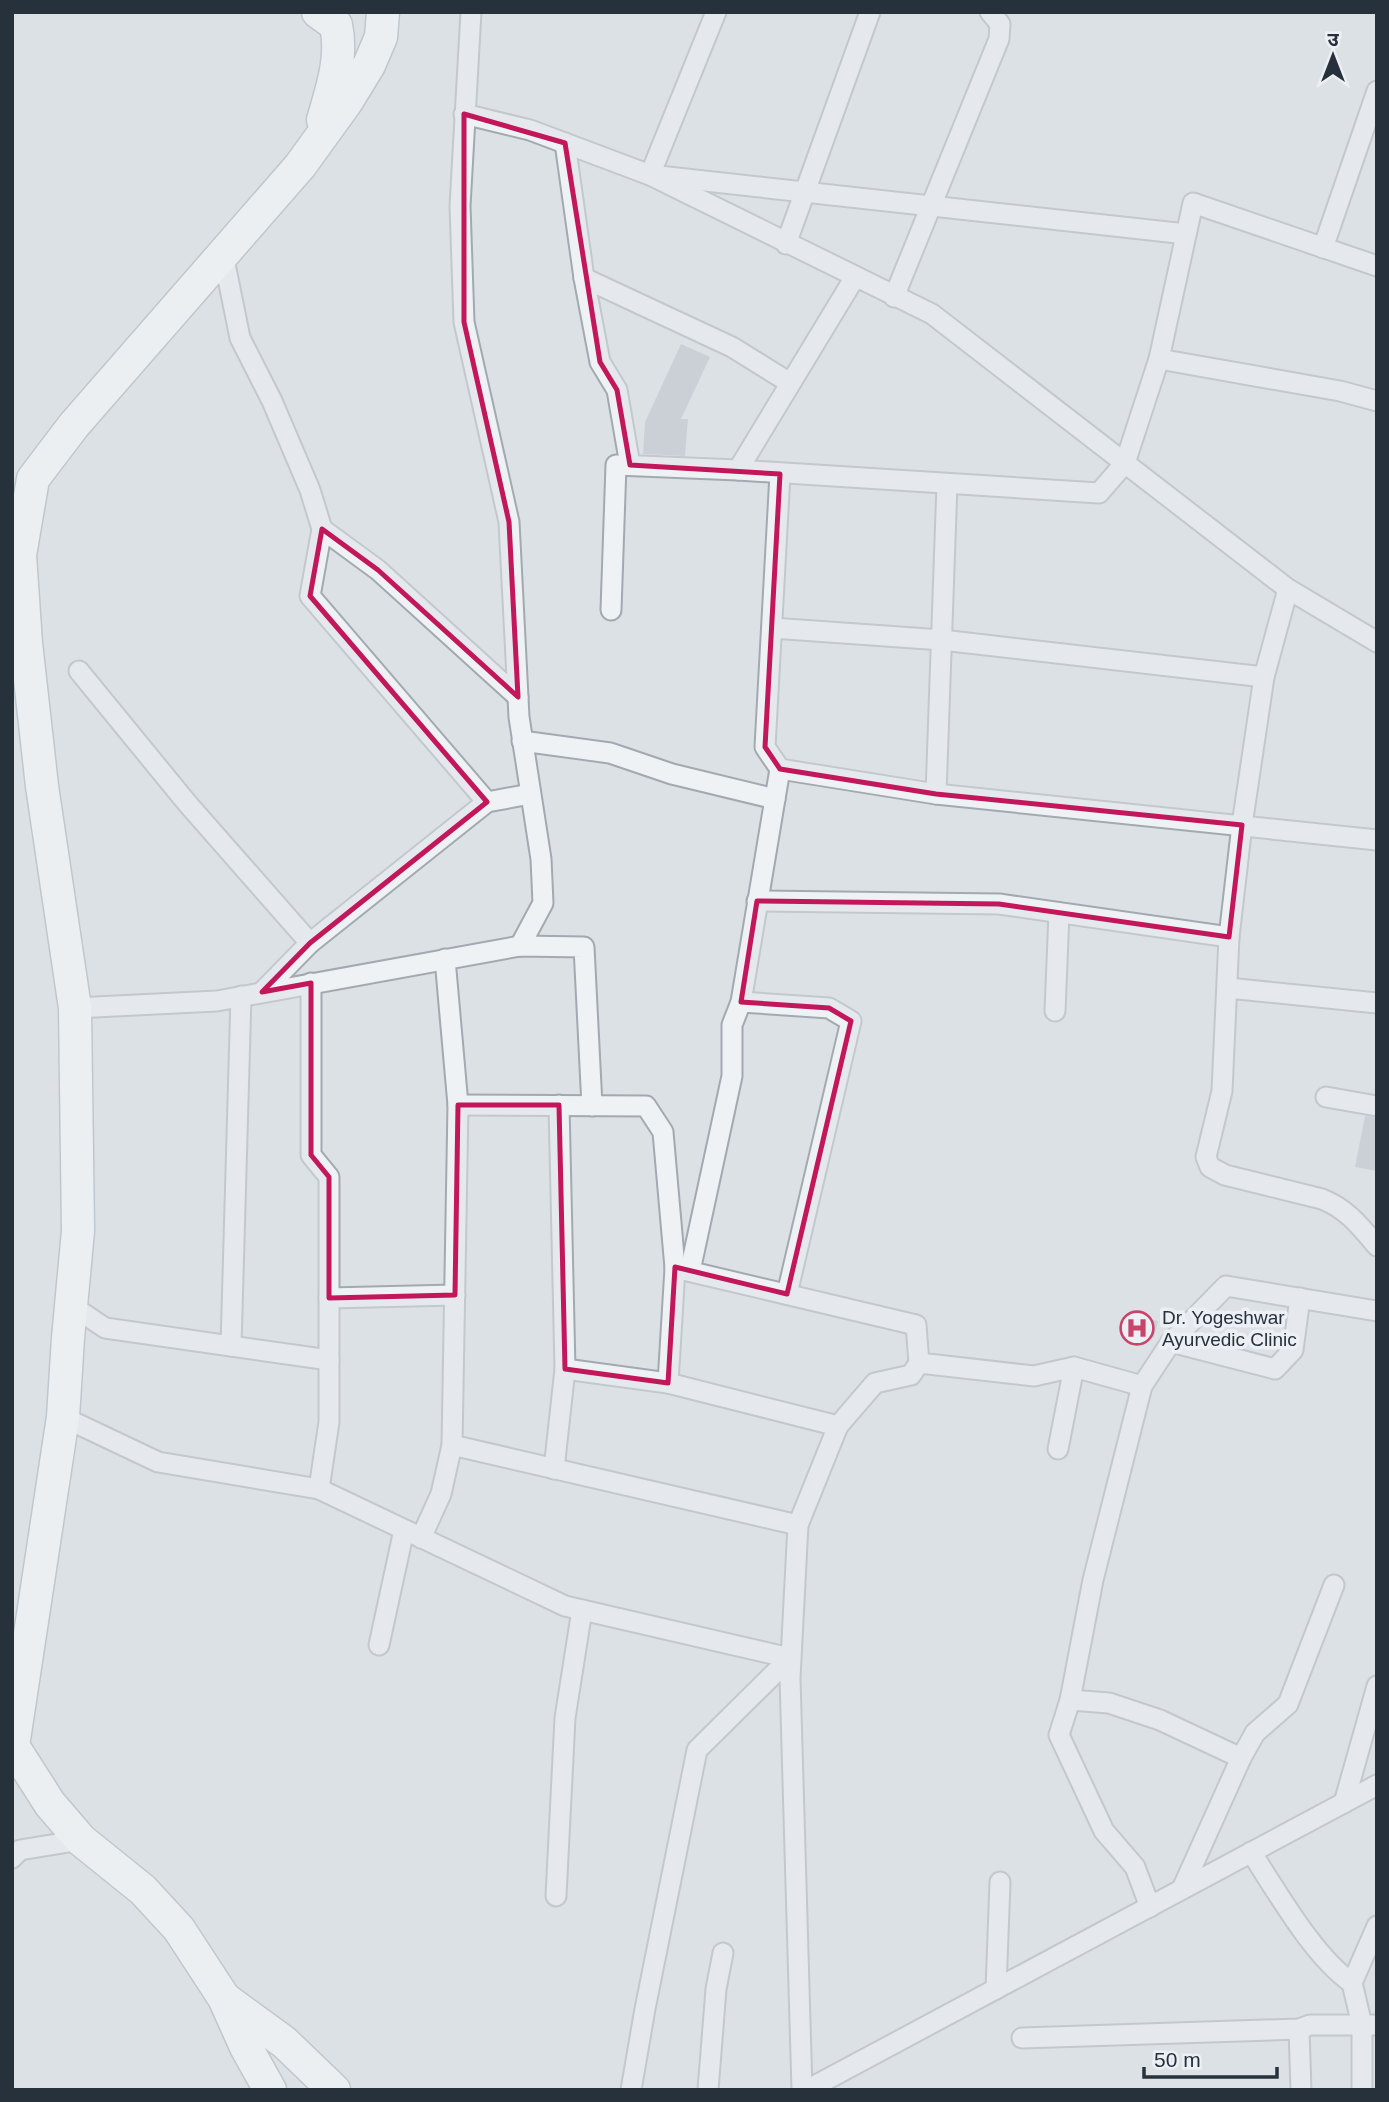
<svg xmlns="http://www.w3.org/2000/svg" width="1389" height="2102" viewBox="0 0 1389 2102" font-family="Arial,'Noto Sans Devanagari',sans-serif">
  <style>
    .building { fill: #b4bbc3 }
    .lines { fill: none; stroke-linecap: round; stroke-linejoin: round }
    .minor-casing { stroke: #a2a9b0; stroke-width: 23 }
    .primary-casing { stroke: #9ca7b1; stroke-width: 35 }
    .minor { stroke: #eff2f5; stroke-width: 19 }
    .primary { stroke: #fff; stroke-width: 32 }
    .marked { fill: none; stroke: #c2185b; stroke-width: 5; stroke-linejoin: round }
    .labels { text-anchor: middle; stroke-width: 7; stroke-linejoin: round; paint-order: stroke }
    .poi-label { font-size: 19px; fill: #27313c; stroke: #ecf0f4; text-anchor: start }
  </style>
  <rect width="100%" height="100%" fill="#dce1e6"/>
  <!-- building -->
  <g class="building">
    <polygon points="681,344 710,357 681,419 688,419 685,456 643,454 645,422"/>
    <polygon points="1365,1116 1377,1118 1377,1171 1355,1167"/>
    <polygon points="1126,1314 1158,1321 1154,1338 1122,1330"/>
  </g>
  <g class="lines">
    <defs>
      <g id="minor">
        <polyline points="471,12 460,206 464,322 509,522 519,717 541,859 543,903 520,946"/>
        <polyline points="716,12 650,175 1186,234"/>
        <polyline points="464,114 530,130 650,175 932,314 1288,589 1377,642"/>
        <polyline points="565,143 584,278 600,362 617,390 630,465"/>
        <polyline points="786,244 870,12"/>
        <polyline points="1323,248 1377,91"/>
        <polyline points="223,254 240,338 272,401 310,490 322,529 310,596 487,802"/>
        <polyline points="1377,266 1193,203 1159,359 1340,391 1377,401"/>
        <polyline points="584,278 732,347 790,383"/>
        <polyline points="894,297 999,39 1000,24 990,12"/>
        <polyline points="738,470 855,277"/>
        <polyline points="322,529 378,570 518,697"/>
        <path d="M1288 589 1264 677 1242 825 1229 937 1222 1091 1206 1157 1210 1167 1225 1175 1322 1199C1347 1209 1360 1226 1377 1246"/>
        <polyline points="611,610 616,465 738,470 1099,493 1125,463 1159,359"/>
        <polyline points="772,628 942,640 1264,677"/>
        <polyline points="79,671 187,803 310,943"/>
        <polyline points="522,741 610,753 672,774 775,799"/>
        <polyline points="780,769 936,794 1377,840"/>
        <polyline points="936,794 947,484"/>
        <polyline points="757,901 999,904 1229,937"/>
        <polyline points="311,983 311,1155 329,1177 329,1422 319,1489"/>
        <polyline points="1228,988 1377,1003"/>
        <polyline points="262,992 310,943 487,802 530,794"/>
        <polyline points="741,1002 829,1008 851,1021 787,1294"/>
        <polyline points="75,1008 217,1001 520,946 584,947 592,1106"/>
        <polyline points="1055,1011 1059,913"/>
        <polyline points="1326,1097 1377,1106"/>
        <polyline points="458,1105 646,1106 663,1132 675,1268 668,1383"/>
        <polyline points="675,1268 916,1325 919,1363 1034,1376 1074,1367 1142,1386 1093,1580 1070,1700 1059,1735 1104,1831 1135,1867 1150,1907"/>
        <polyline points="690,1271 732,1076 732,1025 741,1002 780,769 765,747 780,474"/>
        <polyline points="329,1298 455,1295"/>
        <polyline points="71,1305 105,1328 329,1360"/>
        <polyline points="1171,1342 1275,1369 1293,1350 1300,1298"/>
        <polyline points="231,1346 241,996"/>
        <polyline points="565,1369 668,1383 838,1426"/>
        <polyline points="1142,1386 1171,1342 1226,1286 1377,1311"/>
        <polyline points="63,1417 158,1462 319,1489 565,1606 790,1658"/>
        <polyline points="452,1445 798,1525"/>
        <polyline points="1058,1449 1074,1367"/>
        <polyline points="554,1469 565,1369 559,1105"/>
        <polyline points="421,1538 441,1494 452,1445 458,1105 445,959"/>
        <polyline points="379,1645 404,1530"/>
        <polyline points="1070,1700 1109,1703 1160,1720 1241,1758"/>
        <polyline points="1344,1803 1377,1686"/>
        <path d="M1251 1852C1278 1893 1313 1956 1352 1983"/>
        <polyline points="12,1858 20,1850 81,1840"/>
        <polyline points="1182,1889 1241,1758 1255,1733 1288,1704 1334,1585"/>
        <polyline points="556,1896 565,1718 582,1610"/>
        <polyline points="996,1989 1000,1882"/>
        <polyline points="1299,2029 1301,2090"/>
        <polyline points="1022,2038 1299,2029 1310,2025 1377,2025"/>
        <polyline points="631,2090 645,2009 697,1750 790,1658"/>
        <polyline points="708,2090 716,1989 723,1953"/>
        <polyline points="802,2090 790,1678 798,1525 838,1426 875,1383 911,1375 919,1363"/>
        <polyline points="807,2090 1377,1785"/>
        <polyline points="1362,2090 1362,2025 1352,1983 1377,1926"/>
      </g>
      <g id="primary">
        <path d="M318 12 336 25C343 58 332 89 323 120"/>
        <polyline points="225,1999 284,2042 334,2090"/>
        <polyline points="270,2090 246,2047 224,1998 179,1929 143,1890 81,1840 50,1804 13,1746 63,1417 68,1338 78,1231 75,1008 42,786 26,643 20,555 33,479 74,425 300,166 347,101 369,65 381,37 383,12"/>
      </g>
    </defs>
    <!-- minor casing -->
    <use href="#minor" class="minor-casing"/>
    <!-- primary casing -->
    <use href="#primary" class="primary-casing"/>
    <!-- minor -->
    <use href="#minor" class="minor"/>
    <!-- primary -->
    <use href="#primary" class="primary"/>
  </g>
  <!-- marked area -->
  <path d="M0 0H1389V2102H0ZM464 114 565 143 600 362 617 390 630 465 780 474 765 747 780 769 936 794 1242 825 1229 937 999 904 757 901 741 1002 829 1008 851 1021 787 1294 675 1267 668 1383 565 1369 559 1105H458L455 1295 329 1298V1177L311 1155V983L262 992 310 943 487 802 310 596 322 529 378 570 518 697 509 522 464 322Z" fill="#dce1e6" fill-opacity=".55" fill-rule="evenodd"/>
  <path class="marked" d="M464 114 565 143 600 362 617 390 630 465 780 474 765 747 780 769 936 794 1242 825 1229 937 999 904 757 901 741 1002 829 1008 851 1021 787 1294 675 1267 668 1383 565 1369 559 1105H458L455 1295 329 1298V1177L311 1155V983L262 992 310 943 487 802 310 596 322 529 378 570 518 697 509 522 464 322Z"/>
  <!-- icons -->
  <defs>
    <symbol id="hospital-ring" viewBox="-11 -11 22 22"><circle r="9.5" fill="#ecf0f4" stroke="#c9446a" stroke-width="1.5"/><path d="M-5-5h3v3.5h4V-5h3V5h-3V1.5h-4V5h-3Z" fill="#c9446a"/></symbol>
  </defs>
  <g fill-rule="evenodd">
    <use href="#hospital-ring" x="1118" y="1309" width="38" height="38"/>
  </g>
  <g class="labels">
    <!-- poi labels -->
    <g class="poi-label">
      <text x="1162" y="1324">Dr. Yogeshwar<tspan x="1162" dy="22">Ayurvedic Clinic</tspan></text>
    </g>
  </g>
  <!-- border -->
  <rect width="1389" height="2102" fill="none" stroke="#27313c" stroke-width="28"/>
  <!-- north arrow -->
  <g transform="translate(1333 56)" stroke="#ecf0f4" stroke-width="5" paint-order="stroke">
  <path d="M0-5L12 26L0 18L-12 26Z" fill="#27313c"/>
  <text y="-10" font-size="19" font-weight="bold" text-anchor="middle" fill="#27313c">उ</text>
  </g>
  <!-- scale -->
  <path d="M1144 2067v10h133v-10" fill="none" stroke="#27313c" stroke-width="3.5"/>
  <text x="1154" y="2067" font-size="21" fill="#27313c" stroke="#ecf0f4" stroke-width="5" paint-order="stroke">50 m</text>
</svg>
